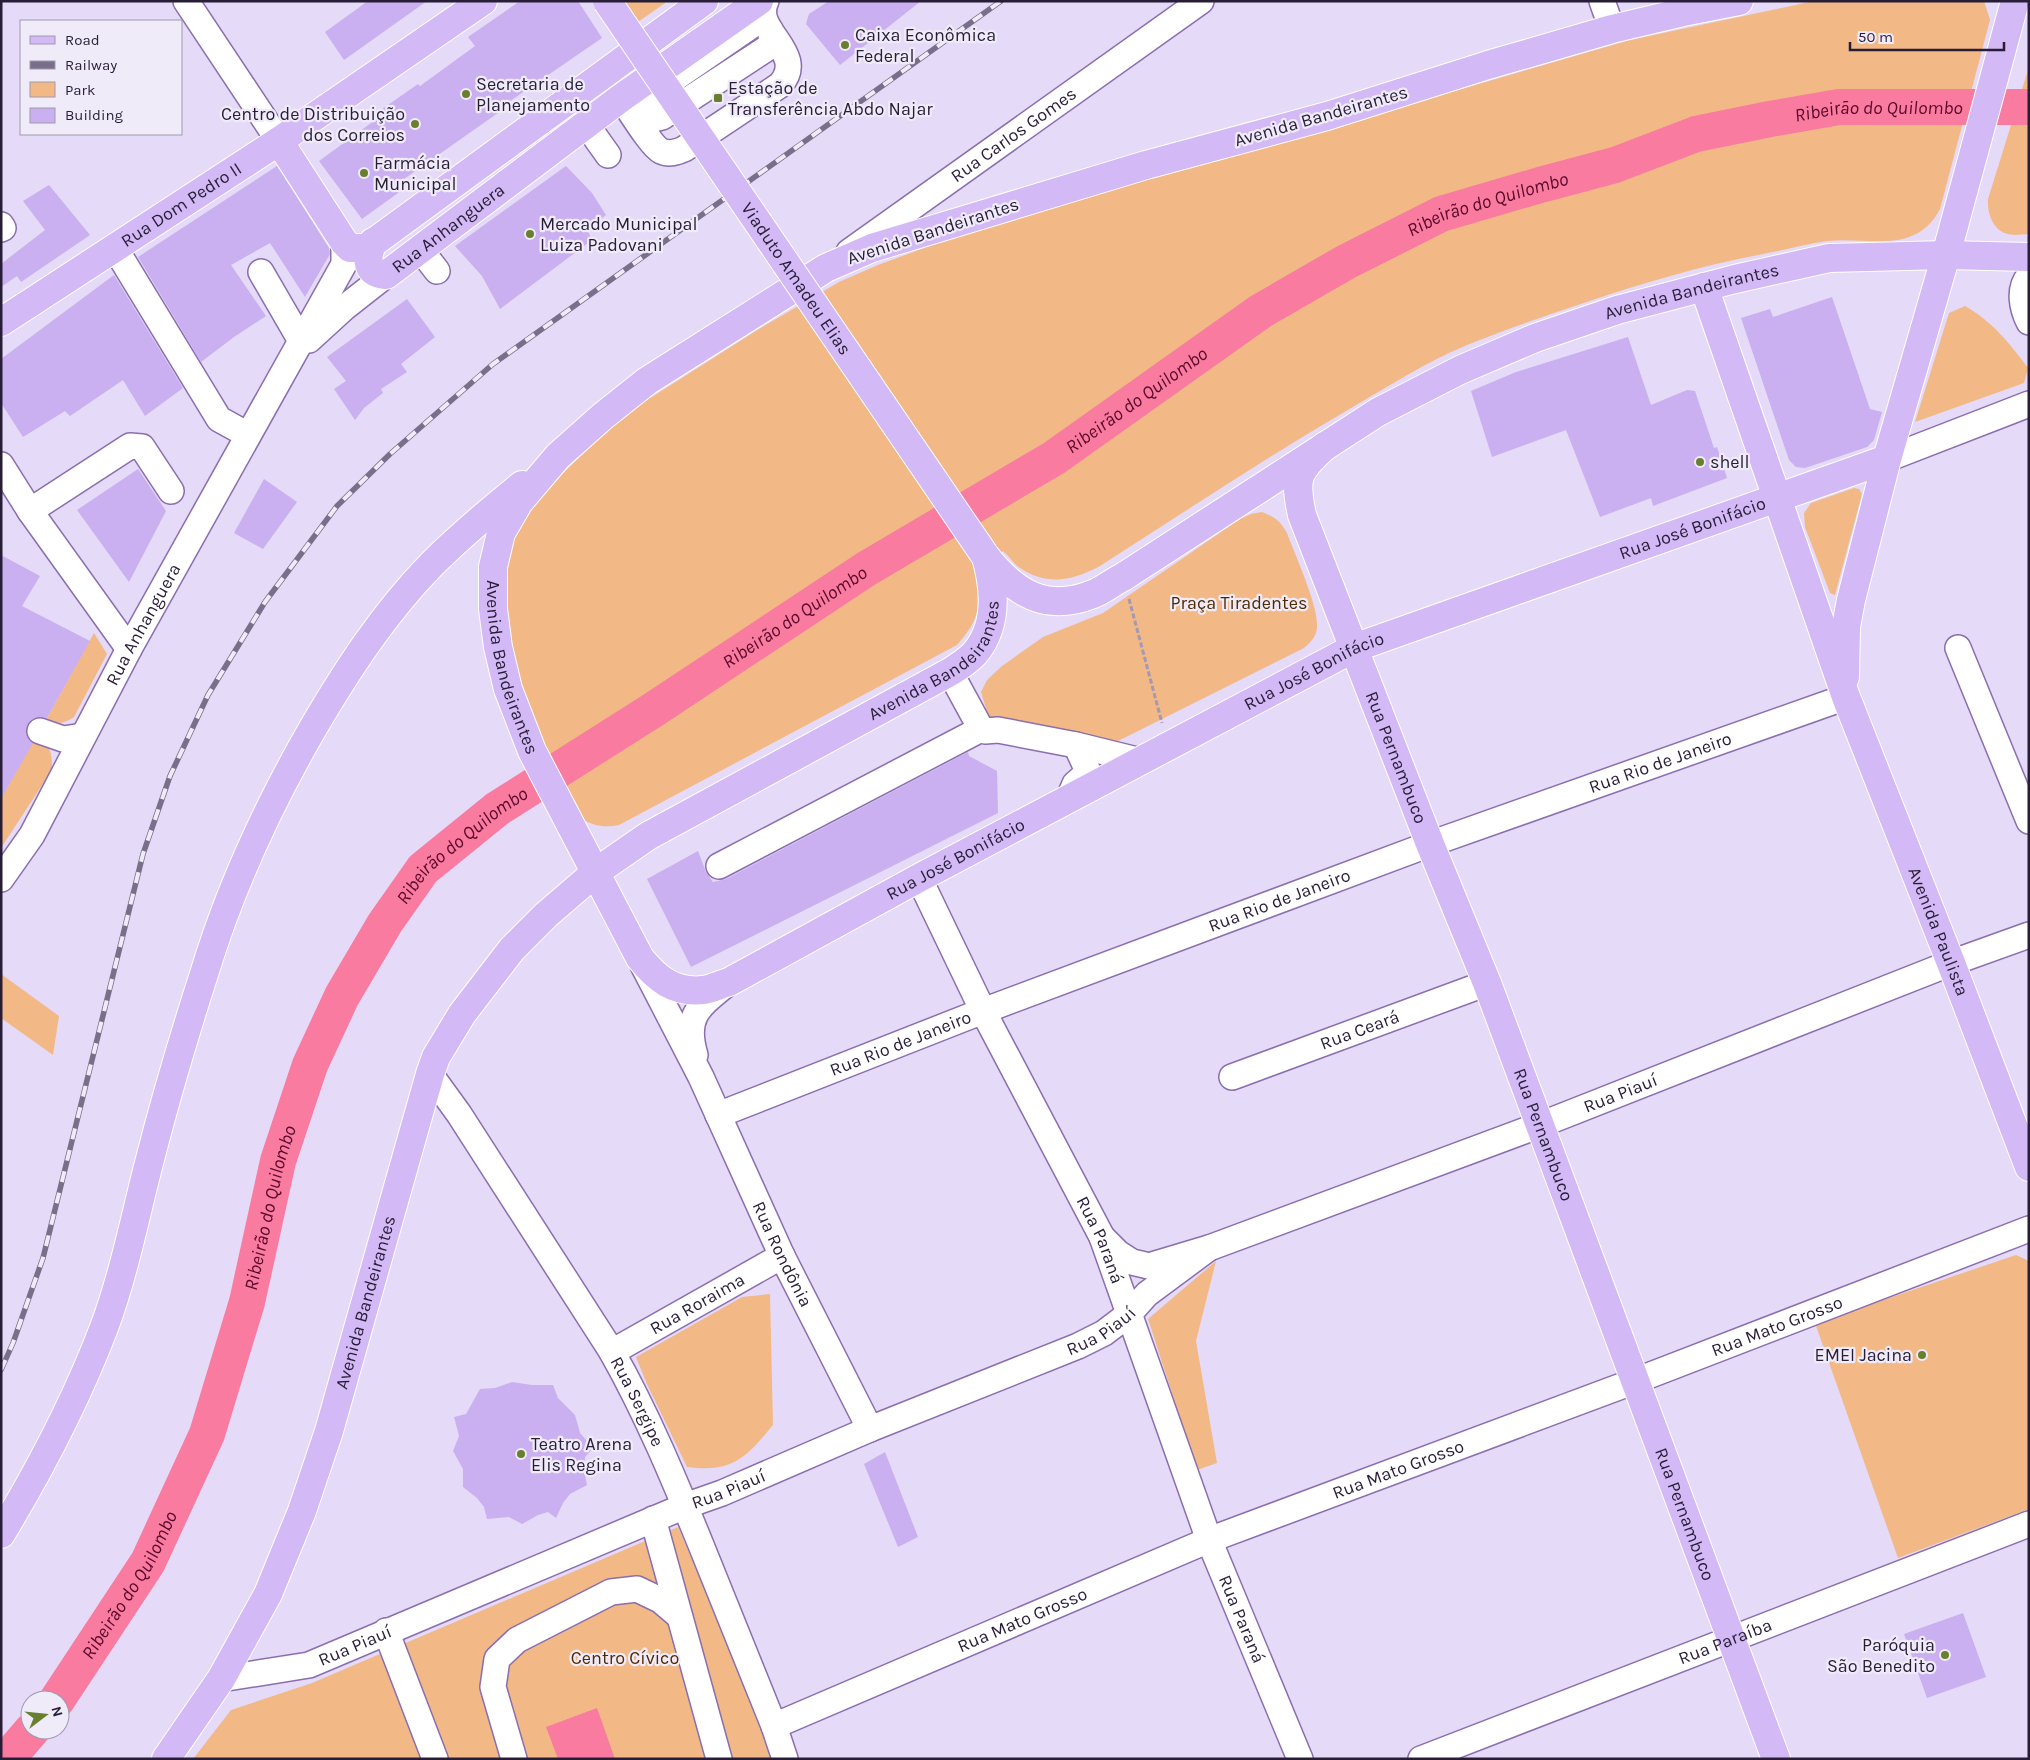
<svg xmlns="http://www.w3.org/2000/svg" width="2030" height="1760" viewBox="0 0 2030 1760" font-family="Karla,sans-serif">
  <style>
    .green { fill: #f2b986 }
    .water { fill: #f97ba0 }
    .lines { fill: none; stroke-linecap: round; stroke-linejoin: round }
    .river { stroke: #f97ba0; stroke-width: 36 }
    .building { fill: #cab0f1 }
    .minor-casing { stroke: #8a6eb0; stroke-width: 28 }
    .major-casing { stroke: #fff; stroke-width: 30 }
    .path { stroke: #a499b5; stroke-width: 3; stroke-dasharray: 5 2.5; stroke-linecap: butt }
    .minor { stroke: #fff; stroke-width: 25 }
    .major { stroke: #d3b9f5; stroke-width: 28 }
    .rail-casing { stroke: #7a6f8a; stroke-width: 5.5 }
    .rail { stroke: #f0ebf9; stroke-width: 4; stroke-dasharray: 11; stroke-linecap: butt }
    .major-bridge-casing { stroke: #fff; stroke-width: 30; stroke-linecap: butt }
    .major-bridge { stroke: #d3b9f5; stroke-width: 28 }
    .poi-dot { fill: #697f30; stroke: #f0ebf9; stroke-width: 2 }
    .labels { text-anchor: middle; stroke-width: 4.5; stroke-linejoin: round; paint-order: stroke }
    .poi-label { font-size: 18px; fill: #281d37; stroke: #f0ebf9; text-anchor: start }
    .street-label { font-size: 18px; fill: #281d37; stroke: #f0ebf9 }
    .park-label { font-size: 18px; fill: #4f2a00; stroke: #f0ebf9 }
    .water-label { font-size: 19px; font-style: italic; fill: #59082a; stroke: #f0ebf9 }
  </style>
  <rect width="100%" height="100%" fill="#e5daf7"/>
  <!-- green -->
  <g class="green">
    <polygon points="624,1 668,1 638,22"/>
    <path d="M1814 1H1984L1990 20 1940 209C1916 255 1870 237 1827 241 1806 244 1784 250 1763 254 1700 266 1639 284 1578 305 1536 319 1493 334 1451 352 1413 370 1377 393 1341 414 1259 462 1180 515 1100 566 1072 581 1047 586 1020 568 1013 563 1009 556 1003 551L975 572C983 605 979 620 957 645L619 825C603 828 594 826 580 818L541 744 505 638 506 558 517 522 553 483 622 416 759 329 839 282 878 265 1041 205 1306 134 1630 40Z"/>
    <path d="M2029 67V234C2023 234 2014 236 2008 234 1993 231 1987 213 1988 199Z"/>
    <path d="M1965 306C1993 322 2009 343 2028 368L2024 383 1915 422 1949 313Z"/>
    <polygon points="1854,488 1859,489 1862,494 1835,595 1830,593 1805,527 1804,513 1811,503"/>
    <path d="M1262 512C1275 517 1281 522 1287 533 1295 555 1318 605 1317 626 1317 636 1311 642 1304 648L1116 742 1106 743 998 723 989 718 981 692 987 680 1002 666 1043 637 1103 613 1240 519 1251 514Z"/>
    <path d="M94 633 107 654 74 717C63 724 57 725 46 720Z"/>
    <path d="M36 736C51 747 52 752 52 770L1 848V799Z"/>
    <polygon points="1,974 59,1016 53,1055 1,1018"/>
    <polygon points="2016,1255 2029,1261 2029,1509 1898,1558 1815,1323"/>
    <polygon points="1216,1261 1196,1341 1217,1463 1197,1470 1148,1319"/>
    <path d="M770 1294 773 1425C746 1458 732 1473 687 1467L646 1382 636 1357 742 1297Z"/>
    <polygon points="678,1527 765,1728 776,1759 193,1759 231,1710 312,1683"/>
  </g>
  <!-- water -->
  <polygon class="water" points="597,1708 615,1759 558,1759 546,1727"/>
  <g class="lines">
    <!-- river -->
    <g class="river">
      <path id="s1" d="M57 1700 148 1562 207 1434 247 1302 278 1161 310 1065 342 996 385 923 423 869 497 809 653 710 866 569 1054 458 1261 311 1346 262 1441 214 1540 185 1615 165 1696 134 1770 119 1839 107H2029"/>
      <polyline points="7,1759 32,1730"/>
    </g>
  </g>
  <!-- building -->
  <g class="building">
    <polygon points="368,1 427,1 344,60 325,32"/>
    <polygon points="520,1 578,1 602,38 503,106 505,108 404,179 409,185 362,219 319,161 378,118 375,114 418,84 420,86 475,46 468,37"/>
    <polygon points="829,1 921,1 840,65 806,24 809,14"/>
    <polygon points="277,166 329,248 330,254 305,297 270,243 231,265 266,316 234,337 201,362 138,257"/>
    <polygon points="566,166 592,193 606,215 587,229 592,240 500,309 482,276 455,246"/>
    <polygon points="49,185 90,235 21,282 17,276 1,287 1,264 45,230 23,201"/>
    <polygon points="114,275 183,388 145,416 123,380 70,416 65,411 23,437 1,403 1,359"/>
    <polygon points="1832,297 1870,409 1882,412 1874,440 1867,447 1805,468 1796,467 1789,460 1741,318 1770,309 1773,317"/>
    <polygon points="407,299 435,337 401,364 407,372 381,389 383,393 364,408 355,420 334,389 346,381 327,357"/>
    <polygon points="1628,337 1651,405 1687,390 1695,391 1714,448 1717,447 1727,478 1653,506 1651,498 1600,517 1566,430 1492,457 1471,391 1516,372"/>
    <polygon points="138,469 166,511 129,582 77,510"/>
    <polygon points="264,479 297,502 263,549 234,533"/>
    <polygon points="1,555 40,576 22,606 90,641 47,718 37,717 31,720 27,726 26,734 33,743 1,799"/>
    <polygon points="968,752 969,756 997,771 998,813 691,967 647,879 698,851 706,872 713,882 726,879"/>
    <polygon points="512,1382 532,1385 553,1385 558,1398 575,1415 580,1433 593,1448 585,1457 584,1470 587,1485 570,1494 563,1503 556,1518 548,1512 538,1515 522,1524 509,1517 487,1519 484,1507 477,1498 463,1487 463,1469 453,1451 459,1436 454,1417 466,1414 480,1389 495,1388"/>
    <polygon points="885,1452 918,1537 898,1547 864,1464"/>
    <polygon points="1963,1613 1986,1677 1927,1698 1904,1634"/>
  </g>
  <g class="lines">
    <defs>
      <g id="minor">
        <polyline points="186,1 279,141"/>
        <polyline points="1602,1 1612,29"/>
        <path d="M621 98C629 109 651 146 661 151 669 155 677 152 684 149L780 85C809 53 751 31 766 1"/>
        <path d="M621 98C632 101 639 101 649 96L757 22 764 5"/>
        <polyline points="634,116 647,121 662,117 769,47 772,39 770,30"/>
        <polyline points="586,124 608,155"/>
        <polyline points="1,225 3,228 1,229"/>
        <polyline points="115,248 219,419 248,435"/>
        <polyline points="420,249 437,271"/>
        <path id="s2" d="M849 252 1201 1"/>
        <polyline points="261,272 301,341"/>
        <path d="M2029 276C2018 289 2022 308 2029 322"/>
        <polyline points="309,340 344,308 386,275"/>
        <polyline points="1887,459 2029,404"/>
        <polyline points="1,465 30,511 129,649"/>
        <polyline points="30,511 130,446 142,447 171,491"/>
        <polyline points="1958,648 2029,821"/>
        <polyline points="950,672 981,729"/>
        <polyline points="40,731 63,739 83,736"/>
        <polyline points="1069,798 1075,784 1083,777 1087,769 1076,745"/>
        <polyline points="719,866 981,729 985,731 998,730 1076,745 1141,761"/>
        <path id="s3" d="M919 878 983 1011 1102 1237 1209 1540 1300 1759"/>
        <path id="s4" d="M1 879 32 835 129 649 344 264V242"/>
        <path id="s5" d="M643 965 701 1077 782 1256 870 1429"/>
        <path d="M695 1055C683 1015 701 1005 729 982"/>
        <path id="s6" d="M430 1074 459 1114 612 1352C647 1414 674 1479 701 1545 725 1606 750 1666 774 1726L785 1759"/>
        <path id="s7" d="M1232 1077 1487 983"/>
        <path id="s8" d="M718 1115 983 1011 1430 844 1846 697"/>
        <path id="s9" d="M1102 1237 1118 1253 1132 1262 1149 1266 1209 1248 1540 1125 1951 963 2029 935"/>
        <path id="s10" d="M612 1352 782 1256"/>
        <polyline points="653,1519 719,1759"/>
        <polyline points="386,1631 435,1759"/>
        <path id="s11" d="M221 1679 309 1665 685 1506 722 1493 870 1429 1078 1346 1104 1333 1129 1314 1147 1294 1209 1248"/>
        <path id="s12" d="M774 1726 1209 1540 1635 1381 2029 1229"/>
        <polyline points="514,1759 493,1687 497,1659 517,1640 611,1592 637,1589 660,1600 679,1616"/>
        <path id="s13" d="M1421 1759 2029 1524"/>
      </g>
      <g id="major">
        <path id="s14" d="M1739 1 1688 11 1612 29 1488 65 1327 116 1146 165 872 248 826 268 647 381 603 416 558 456 519 502 501 533 493 567V609L498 647 508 689 532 751 640 958C657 979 674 993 703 990 712 989 721 984 729 982L919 878 1354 648 1887 459"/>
        <polyline points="279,141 344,242 350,248 366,248 704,1"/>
        <path id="s15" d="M373 242C366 258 365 273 386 275L621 98 759 1"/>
        <path id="s16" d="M1704 287 1846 697 1951 963 2029 1167"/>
        <path id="s17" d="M1 322 279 141 483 1"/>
        <path id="s18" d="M1325 446C1297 471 1294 478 1302 515L1430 844 1487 983 1776 1759"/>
        <path id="s19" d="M986 557C1015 593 1046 613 1093 594 1103 590 1113 582 1123 577L1378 412 1460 370 1535 338 1617 310 1735 279 1829 258 1946 255 2029 257"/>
        <polyline points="1845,677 1846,627 1851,600 1887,459 1946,255 2015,1"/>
        <path d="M1 1534C42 1466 77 1399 105 1325 124 1273 135 1217 149 1163 165 1100 184 1036 204 974 230 888 268 806 313 728 347 670 384 613 432 564 460 536 491 510 522 485"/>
        <path id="s20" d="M166 1759 221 1679 268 1594 302 1511 329 1431 430 1074 436 1057 462 1014 512 949 546 915 596 872 648 836 950 672C958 667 968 661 975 653 998 626 995 589 986 557"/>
      </g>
    </defs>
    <!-- minor casing -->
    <use href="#minor" class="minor-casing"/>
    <!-- major casing -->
    <use href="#major" class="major-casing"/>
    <!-- path -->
    <polyline class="path" points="1129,599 1162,723"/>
    <!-- minor -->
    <use href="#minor" class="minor"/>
    <!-- major -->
    <use href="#major" class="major"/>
    <defs>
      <polyline id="rail" points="1,1370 13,1343 43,1258 143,854 170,776 208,695 265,602 337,506 390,454 493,364 1001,1"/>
    </defs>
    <!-- rail casing -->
    <use href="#rail" class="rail-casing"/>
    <!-- rail -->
    <use href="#rail" class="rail"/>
    <defs>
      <g id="major-bridge">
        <path id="s21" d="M607 1 984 554"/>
      </g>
    </defs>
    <!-- major-bridge casing -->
    <use href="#major-bridge" class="major-bridge-casing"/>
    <!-- major-bridge -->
    <use href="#major-bridge" class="major-bridge"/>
  </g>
  <!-- markers -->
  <g class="poi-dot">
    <circle cx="845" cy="45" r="5"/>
    <circle cx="466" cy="94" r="5"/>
    <rect x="713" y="93" width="10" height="10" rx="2.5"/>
    <circle cx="415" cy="124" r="5"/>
    <circle cx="364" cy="173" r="5"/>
    <circle cx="530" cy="234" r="5"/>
    <circle cx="1700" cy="462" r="5"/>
    <circle cx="1922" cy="1355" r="5"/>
    <circle cx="521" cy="1454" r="5"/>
    <circle cx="1945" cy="1655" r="5"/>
  </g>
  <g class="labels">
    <!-- poi labels -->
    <g class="poi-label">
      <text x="855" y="41">Caixa Econômica<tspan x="855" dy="21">Federal</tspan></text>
      <text x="476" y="90">Secretaria de<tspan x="476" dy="21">Planejamento</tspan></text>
      <text x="728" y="94">Estação de<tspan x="728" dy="21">Transferência Abdo Najar</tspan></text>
      <text x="405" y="120" text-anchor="end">Centro de Distribuição<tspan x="405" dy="21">dos Correios</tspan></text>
      <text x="374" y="169">Farmácia<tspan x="374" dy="21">Municipal</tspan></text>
      <text x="540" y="230">Mercado Municipal<tspan x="540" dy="21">Luiza Padovani</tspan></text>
      <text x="1710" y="468">shell</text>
      <text x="1912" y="1361" text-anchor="end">EMEI Jacina</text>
      <text x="531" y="1450">Teatro Arena<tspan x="531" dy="21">Elis Regina</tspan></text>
      <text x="1935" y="1651" text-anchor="end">Paróquia<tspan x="1935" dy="21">São Benedito</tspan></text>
    </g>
    <!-- street labels -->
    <g class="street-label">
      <text transform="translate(1321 116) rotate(-16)" y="6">Avenida Bandeirantes</text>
      <text dy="6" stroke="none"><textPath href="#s2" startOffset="202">Rua Carlos Gomes</textPath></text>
      <text dy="6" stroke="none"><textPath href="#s17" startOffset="215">Rua Dom Pedro II</textPath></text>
      <text dy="6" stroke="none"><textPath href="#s15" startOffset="122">Rua Anhanguera</textPath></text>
      <text transform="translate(933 231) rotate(-18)" y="6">Avenida Bandeirantes</text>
      <text dy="6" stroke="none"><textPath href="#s21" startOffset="336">Viaduto Amadeu Elias</textPath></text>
      <text dy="6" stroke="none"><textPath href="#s19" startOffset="799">Avenida Bandeirantes</textPath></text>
      <text dy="6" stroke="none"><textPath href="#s14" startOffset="3004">Rua José Bonifácio</textPath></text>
      <text dy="6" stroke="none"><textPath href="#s4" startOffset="292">Rua Anhanguera</textPath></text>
      <text dy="6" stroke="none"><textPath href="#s20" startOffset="1409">Avenida Bandeirantes</textPath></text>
      <text dy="6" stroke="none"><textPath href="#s14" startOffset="1514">Avenida Bandeirantes</textPath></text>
      <text dy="6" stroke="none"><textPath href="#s14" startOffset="2599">Rua José Bonifácio</textPath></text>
      <text dy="6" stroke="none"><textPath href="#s18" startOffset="339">Rua Pernambuco</textPath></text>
      <text dy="6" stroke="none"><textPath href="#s8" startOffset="1006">Rua Rio de Janeiro</textPath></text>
      <text dy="6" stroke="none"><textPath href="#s14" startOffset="2194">Rua José Bonifácio</textPath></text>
      <text dy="6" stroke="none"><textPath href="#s8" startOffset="601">Rua Rio de Janeiro</textPath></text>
      <text dy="6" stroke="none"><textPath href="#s16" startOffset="686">Avenida Paulista</textPath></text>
      <text dy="6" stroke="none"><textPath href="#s7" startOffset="136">Rua Ceará</textPath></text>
      <text dy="6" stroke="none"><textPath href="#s8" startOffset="196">Rua Rio de Janeiro</textPath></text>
      <text dy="6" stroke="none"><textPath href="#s9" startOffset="559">Rua Piauí</textPath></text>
      <text dy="6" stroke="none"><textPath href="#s18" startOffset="744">Rua Pernambuco</textPath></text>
      <text dy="6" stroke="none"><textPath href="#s3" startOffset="405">Rua Paraná</textPath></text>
      <text dy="6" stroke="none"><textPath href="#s5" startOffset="321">Rua Rondônia</textPath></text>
      <text dy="6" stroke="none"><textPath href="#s20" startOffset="502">Avenida Bandeirantes</textPath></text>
      <text dy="6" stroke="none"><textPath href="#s10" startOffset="98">Rua Roraima</textPath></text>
      <text dy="6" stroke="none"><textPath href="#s12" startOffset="1080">Rua Mato Grosso</textPath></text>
      <text dy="6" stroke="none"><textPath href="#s11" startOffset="949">Rua Piauí</textPath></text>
      <text dy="6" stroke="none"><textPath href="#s6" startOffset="388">Rua Sergipe</textPath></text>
      <text dy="6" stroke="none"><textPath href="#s12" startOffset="675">Rua Mato Grosso</textPath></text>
      <text dy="6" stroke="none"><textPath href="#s11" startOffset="544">Rua Piauí</textPath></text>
      <text dy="6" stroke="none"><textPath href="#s18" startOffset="1149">Rua Pernambuco</textPath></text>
      <text dy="6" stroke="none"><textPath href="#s12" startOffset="270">Rua Mato Grosso</textPath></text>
      <text dy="6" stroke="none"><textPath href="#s3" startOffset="810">Rua Paraná</textPath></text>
      <text dy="6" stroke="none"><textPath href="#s13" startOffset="326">Rua Paraíba</textPath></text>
      <text dy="6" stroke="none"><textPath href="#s11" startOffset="139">Rua Piauí</textPath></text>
    </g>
    <!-- park labels -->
    <g class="park-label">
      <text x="1239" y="609">Praça Tiradentes</text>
      <text x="625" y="1664">Centro Cívico</text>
    </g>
    <!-- water labels -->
    <g class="water-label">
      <text dy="7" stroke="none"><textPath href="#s1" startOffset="2581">Ribeirão do Quilombo</textPath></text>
      <text dy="7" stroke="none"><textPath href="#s1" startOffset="2176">Ribeirão do Quilombo</textPath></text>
      <text dy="7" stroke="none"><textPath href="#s1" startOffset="1771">Ribeirão do Quilombo</textPath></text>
      <text dy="7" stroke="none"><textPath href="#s1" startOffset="1366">Ribeirão do Quilombo</textPath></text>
      <text dy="7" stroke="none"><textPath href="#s1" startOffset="961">Ribeirão do Quilombo</textPath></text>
      <text dy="7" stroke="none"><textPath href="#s1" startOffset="541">Ribeirão do Quilombo</textPath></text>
      <text dy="7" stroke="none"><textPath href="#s1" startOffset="136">Ribeirão do Quilombo</textPath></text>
    </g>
  </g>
  <!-- border -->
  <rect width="2030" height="1760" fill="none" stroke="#281d37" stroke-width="5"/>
  <!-- legend -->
  <rect x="20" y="20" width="162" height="115" fill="#f0ebf9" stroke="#a099ab"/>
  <rect x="30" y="36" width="25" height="8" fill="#d3b9f5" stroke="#a099ab"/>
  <text x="65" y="45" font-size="15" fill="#281d37">Road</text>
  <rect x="30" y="61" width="25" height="8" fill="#7a6f8a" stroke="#a099ab"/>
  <text x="65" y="70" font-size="15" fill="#281d37">Railway</text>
  <rect x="30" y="82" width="25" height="15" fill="#f2b986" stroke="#a099ab"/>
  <text x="65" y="95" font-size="15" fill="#281d37">Park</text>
  <rect x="30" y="108" width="25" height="15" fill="#cab0f1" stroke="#a099ab"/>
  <text x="65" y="120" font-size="15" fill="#281d37">Building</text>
  <!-- north arrow -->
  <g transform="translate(45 1715) rotate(74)"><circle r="24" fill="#f0ebf9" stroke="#a099ab"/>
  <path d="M0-4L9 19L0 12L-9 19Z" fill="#697f30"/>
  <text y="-8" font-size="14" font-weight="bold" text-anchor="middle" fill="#281d37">N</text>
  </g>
  <!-- scale -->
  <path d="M1850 42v8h154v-8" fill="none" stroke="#281d37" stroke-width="2.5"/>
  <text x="1858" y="42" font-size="15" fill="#281d37" stroke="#f0ebf9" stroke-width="4" paint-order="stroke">50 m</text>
</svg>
